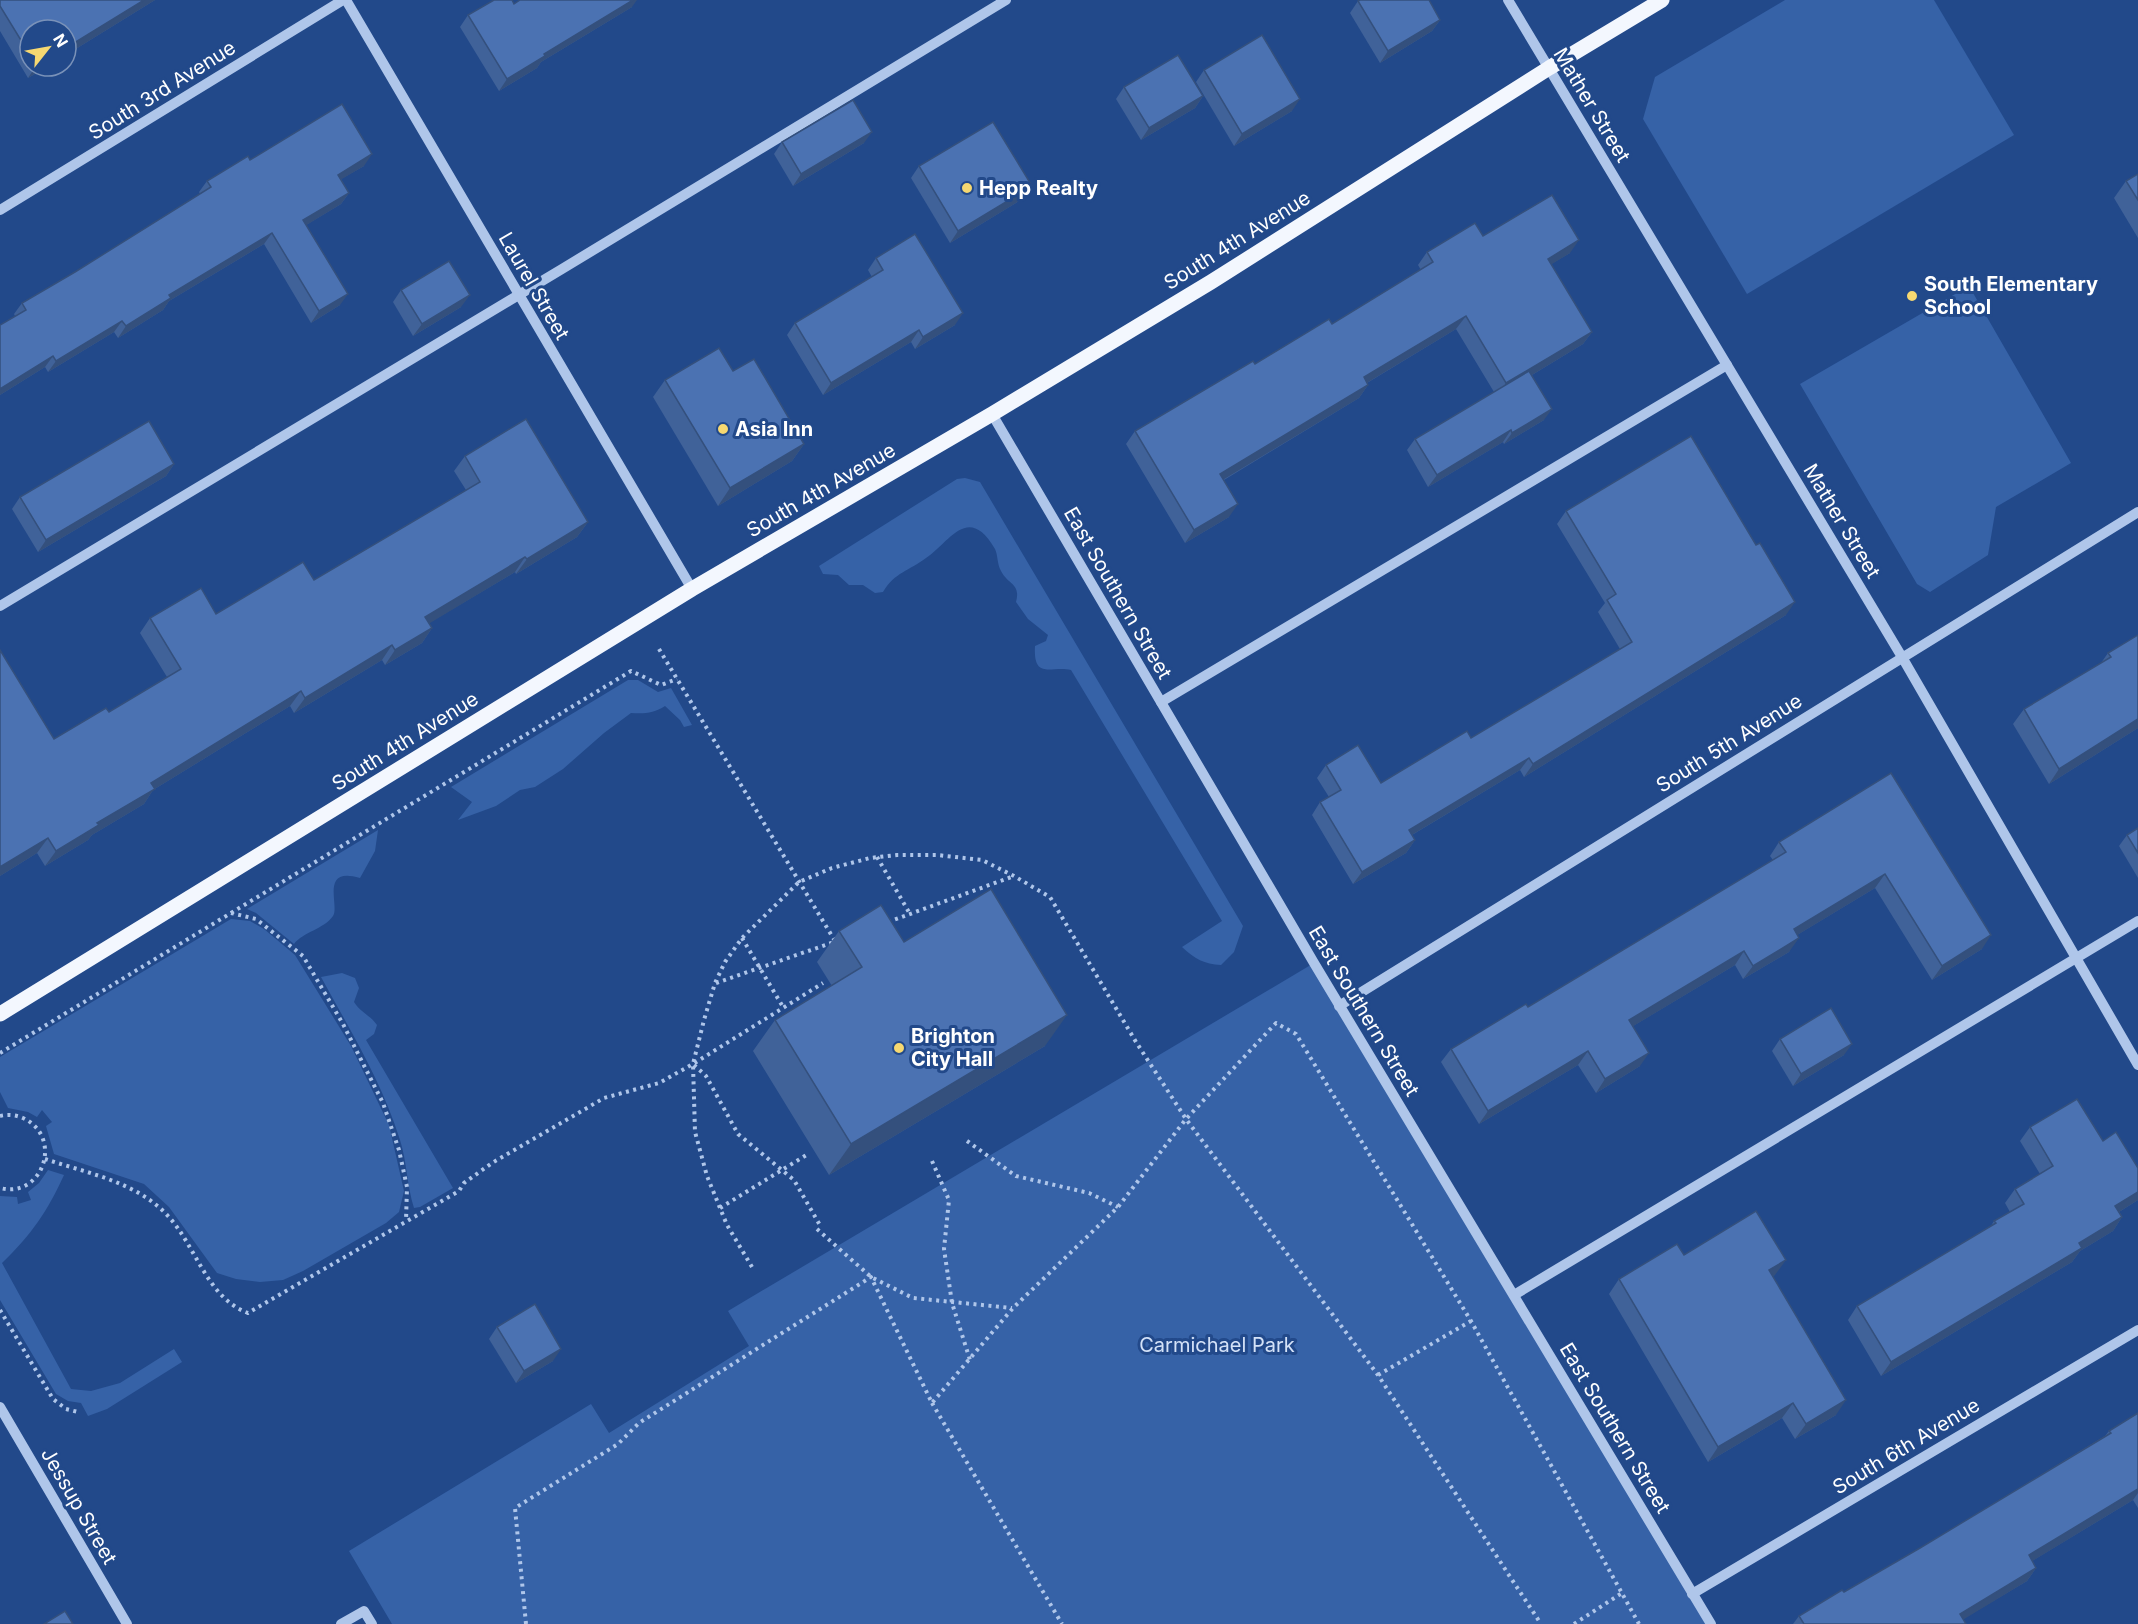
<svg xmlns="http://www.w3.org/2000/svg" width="2138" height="1624" viewBox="0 0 2138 1624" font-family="Inter,sans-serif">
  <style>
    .green { fill: #3662a7 }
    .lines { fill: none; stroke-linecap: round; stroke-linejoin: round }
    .path { stroke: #afc6ea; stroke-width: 4; stroke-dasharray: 3 4.5; stroke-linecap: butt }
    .minor { stroke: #afc6ea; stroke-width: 10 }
    .major { stroke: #f3f7fe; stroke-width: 15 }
    .wall { fill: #406299 }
    .shaded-wall { fill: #34507d }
    .building { fill: #4b72b2; stroke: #34507d; stroke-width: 1.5 }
    .poi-dot { fill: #f6d871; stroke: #22498a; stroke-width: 2 }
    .labels { text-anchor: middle; stroke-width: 6; stroke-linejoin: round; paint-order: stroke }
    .street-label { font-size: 20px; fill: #fff; stroke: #22498a }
    .poi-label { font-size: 20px; font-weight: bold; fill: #fff; stroke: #22498a; text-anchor: start }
    .park-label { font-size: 20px; fill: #d4e2f8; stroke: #22498a }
  </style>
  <rect width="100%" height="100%" fill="#22498a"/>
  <!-- green -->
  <g class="green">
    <polygon points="1785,0 1934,0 2014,135 1747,294 1643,119 1655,77"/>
    <polygon points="1969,286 2071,463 1996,507 1988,555 1930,592 1917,584 1800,384"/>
    <path d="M965 478 980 482 1243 926 1234 952 1221 965C1204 964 1195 959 1182 947L1222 921 1071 670C1052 665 1033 681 1035 646L1046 641 1048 635 1028 619 1016 602C1021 583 1008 585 1001 571 997 564 998 555 995 549 968 503 950 542 926 558 909 571 895 572 883 592L875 593 863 585H849L838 575 823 574 819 566 957 479Z"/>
    <path d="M628 680H638L658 692 671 688 692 725 684 727 680 720 665 706C654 713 645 714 631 713L604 733 563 769 535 787 520 790 496 806 458 820 472 802 451 787Z"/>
    <path d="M378 830 375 851 360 878C319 866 340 906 333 916 324 929 303 932 294 944L256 913 247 909Z"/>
    <polygon points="231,919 250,921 264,929 295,955 351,1046 389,1125 404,1191 399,1212 386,1223 303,1271 283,1280 260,1282 236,1279 217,1273 169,1207 144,1184 54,1154 46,1126 52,1122 42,1110 37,1117 28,1112 8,1108 0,1092 0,1057"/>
    <polygon points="1314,963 1709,1624 392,1624 349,1551 591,1404 609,1433 749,1346 728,1311"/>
    <path d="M342 973 355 978 359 988 354 1002C361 1013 369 1014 377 1025L374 1034 366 1040 453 1188 420 1207 414 1208C407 1186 407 1162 400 1140 382 1082 350 1030 321 977Z"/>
    <path d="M48 1170 64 1175C47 1212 32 1234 2 1263L71 1389 91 1391 120 1383 174 1349 182 1362 107 1409 88 1416 81 1403 68 1401 56 1394 0 1300V1196L17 1197 18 1204 31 1200 28 1192 39 1183Z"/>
  </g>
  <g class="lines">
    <!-- path -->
    <g class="path">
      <polyline points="659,649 835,941"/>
      <polyline points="877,857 910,914"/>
      <polyline points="231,913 631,671 661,685 677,679"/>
      <polyline points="888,922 1014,876"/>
      <polyline points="742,938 783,1007"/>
      <polyline points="716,983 834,942"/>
      <polyline points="0,1053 231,913 256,919 303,956 343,1024 383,1103 399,1150 407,1187 406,1221"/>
      <polyline points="694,1065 706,1076 738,1134 794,1180 821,1227"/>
      <path d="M0 1116C8 1114 16 1115 23 1118 64 1137 43 1199 0 1188"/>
      <polyline points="967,1141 1016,1176 1089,1193 1118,1207"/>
      <path d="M45 1159C87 1173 137 1182 168 1216 196 1246 207 1298 248 1313L459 1191 464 1183 492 1163 604 1098 659 1083 693 1064 823 983"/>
      <polyline points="932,1161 949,1200 944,1249 952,1303 970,1360"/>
      <polyline points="720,1208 808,1154"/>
      <polyline points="817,1229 871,1277 913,1298 1012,1308"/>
      <polyline points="752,1267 727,1225 720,1208 707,1176 695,1132 693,1064 704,1020 715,983 725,962 742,938 799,882 832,868 870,858 897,855 937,855 982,860 1014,876 1050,897 1136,1042 1186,1119 1378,1375 1541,1624"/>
      <polyline points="0,1310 53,1399 66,1409 78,1412"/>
      <polyline points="1378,1375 1471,1321"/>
      <polyline points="932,1403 1062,1624"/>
      <polyline points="526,1624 515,1508 618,1444 639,1423 871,1277 932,1403 1013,1308 1118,1207 1186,1119 1276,1023 1296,1034 1471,1321 1639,1624"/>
      <polyline points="1574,1624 1622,1593"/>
    </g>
    <!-- minor -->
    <g class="minor">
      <polyline points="346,0 692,589"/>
      <polyline points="1508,0 1902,657 2138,1065"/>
      <polyline points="0,210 343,0"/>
      <polyline points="992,414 1314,963 1711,1624"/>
      <polyline points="0,606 562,269 1006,0"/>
      <polyline points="1161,702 1727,365"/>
      <polyline points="1339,1006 2138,512"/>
      <polyline points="1514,1295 2138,921"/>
      <polyline points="0,1407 127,1624"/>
      <polyline points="1692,1594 2138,1330"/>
      <polyline points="341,1624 364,1611 372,1624"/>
    </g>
    <!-- major -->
    <polyline class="major" points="0,1014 692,589 992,414 1211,282 1549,68 1662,0"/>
  </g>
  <!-- wall -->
  <g class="wall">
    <polygon points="0,0 155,0 66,55 30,30 30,66 48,66 28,78 0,31"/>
    <polygon points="1358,1 1440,20 1432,31 1380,63 1350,13"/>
    <polygon points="514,4 632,7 541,62 537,68 499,91 460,27 468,15"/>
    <polygon points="1204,70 1292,111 1234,146 1196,82"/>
    <polygon points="1124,87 1203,96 1195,108 1141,140 1116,99"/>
    <polygon points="782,142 864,143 793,186 774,154"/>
    <polygon points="250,160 364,166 341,179 349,193 341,204 306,225 340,305 311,323 264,244 169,301 163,310 118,338 114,332 48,372 45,367 0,395 0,325 15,316 14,314 22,303 75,272 200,194 199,192 207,181"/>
    <polygon points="919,166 1024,198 950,243 911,178"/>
    <polygon points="2138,174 2138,238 2114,198 2126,181"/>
    <polygon points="1483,236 1570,253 1551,264 1592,332 1583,344 1532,375 1544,420 1504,444 1503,442 1428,487 1407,450 1415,439 1494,392 1456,329 1367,383 1368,385 1359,398 1224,480 1229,517 1185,543 1126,444 1135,431 1255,364 1332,324 1421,270 1418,265 1427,252"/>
    <polygon points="876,258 955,325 915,349 911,342 823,395 787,335 795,323 872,277 868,270"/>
    <polygon points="401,290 461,307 413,336 393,302"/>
    <polygon points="733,371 804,444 792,461 718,506 653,397 665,380"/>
    <polygon points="465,456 588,522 577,537 516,574 515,572 429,623 432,628 422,643 385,665 382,660 294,713 290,706 153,790 144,804 92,835 88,840 45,866 37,853 0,876 0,650 54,739 109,712 167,677 140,633 150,618 216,614 314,580 466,490 454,471"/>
    <polygon points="174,464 166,476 38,552 12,509 20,497"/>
    <polygon points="1566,511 1786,615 1524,777 1520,770 1412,835 1415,840 1406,853 1353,884 1312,815 1320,802 1329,797 1317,778 1326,765 1381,783 1471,738 1620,649 1598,612 1605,603 1557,524"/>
    <polygon points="2138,635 2138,728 2049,784 2013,724 2024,709 2101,663 2108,653"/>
    <polygon points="1891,773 1982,949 1932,980 1875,888 1797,935 1789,952 1743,979 1735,965 1633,1026 1640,1066 1596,1093 1578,1065 1479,1124 1441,1062 1451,1049 1528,1007 1773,860 1770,856 1779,842"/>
    <polygon points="2138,828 2138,878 2119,846 2127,835"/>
    <polygon points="839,931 904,942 1045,1046 829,1175 753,1051 775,1020 832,986 817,962"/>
    <polygon points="1780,1039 1844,1055 1793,1086 1772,1051"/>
    <polygon points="2030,1127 2138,1200 2119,1212 2122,1217 2113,1231 2080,1251 2072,1262 1881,1376 1848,1320 1857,1306 1991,1226 1994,1221 2010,1212 2005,1203 2015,1189 2040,1174 2020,1141"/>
    <polygon points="1684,1255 1775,1275 1772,1276 1836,1415 1795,1439 1782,1418 1708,1462 1609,1294 1619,1279"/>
    <polygon points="497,1327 553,1361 516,1383 489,1339"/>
    <polygon points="2138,1413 2138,1508 2133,1500 2032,1561 2036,1568 2027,1581 1963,1619 1966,1624 1793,1624 1799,1616 1844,1592 1920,1548 2105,1436 2109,1431"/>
  </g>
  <!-- shaded-wall -->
  <g class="shaded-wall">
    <polygon points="144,0 155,0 66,55 66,48"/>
    <polygon points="633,0 637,0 632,7 541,62 537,68 499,91 507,79 544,54"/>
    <polygon points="1440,20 1432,31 1380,63 1388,51"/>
    <polygon points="36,66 48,66 28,78"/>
    <polygon points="1203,96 1195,108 1141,140 1149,128"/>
    <polygon points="1300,99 1292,111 1234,146 1242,134"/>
    <polygon points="872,132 864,143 793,186 801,174"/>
    <polygon points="372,154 364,166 330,186 338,175"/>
    <polygon points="1032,186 1024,198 950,243 958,231"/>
    <polygon points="349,193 341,204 295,232 303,220"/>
    <polygon points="272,233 264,244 169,301 163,310 118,338 126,326 169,295"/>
    <polygon points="1579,240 1570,253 1539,272 1548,259"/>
    <polygon points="348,294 340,305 311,323 319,311"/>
    <polygon points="470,295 461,307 413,336 422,324"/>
    <polygon points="963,313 955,325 915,349 923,337"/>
    <polygon points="1466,316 1456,329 1355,390 1364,377"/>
    <polygon points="122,321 114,332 48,372 56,361"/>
    <polygon points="919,330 911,342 823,395 831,383"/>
    <polygon points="1592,332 1583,344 1497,396 1506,383"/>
    <polygon points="53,356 45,367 0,395 0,389"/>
    <polygon points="1368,385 1359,398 1211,487 1220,474"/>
    <polygon points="1552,409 1544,420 1504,444 1512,433"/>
    <polygon points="1511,430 1503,442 1428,487 1437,475"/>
    <polygon points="804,444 792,461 718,506 730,488"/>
    <polygon points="174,464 166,476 38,552 46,540"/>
    <polygon points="1238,504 1229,517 1185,543 1194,530"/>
    <polygon points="588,522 577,537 516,574 527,559"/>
    <polygon points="525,557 515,572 415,632 425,617"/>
    <polygon points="1795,602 1786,615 1524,777 1533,764"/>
    <polygon points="432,628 422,643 385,665 395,650"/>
    <polygon points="392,645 382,660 294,713 305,698"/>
    <polygon points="301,691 290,706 153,790 144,804 92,835 88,840 45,866 56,851 97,823 151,783"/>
    <polygon points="2138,719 2138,728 2049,784 2059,769"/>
    <polygon points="1529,758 1520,770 1400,842 1409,830"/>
    <polygon points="48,838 37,853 0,876 0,867"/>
    <polygon points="1415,840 1406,853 1353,884 1362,872"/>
    <polygon points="1885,874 1875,888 1784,943 1794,929"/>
    <polygon points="1991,935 1982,949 1932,980 1942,966"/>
    <polygon points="1799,938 1789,952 1743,979 1753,966"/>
    <polygon points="1744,951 1735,965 1620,1034 1629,1020"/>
    <polygon points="1067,1015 1045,1046 829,1175 851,1144"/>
    <polygon points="1852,1044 1844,1055 1793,1086 1801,1074"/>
    <polygon points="1588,1051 1578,1065 1479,1124 1488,1111"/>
    <polygon points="1649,1053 1640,1066 1596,1093 1605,1079"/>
    <polygon points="2138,1192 2138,1200 2106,1220 2115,1206"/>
    <polygon points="2122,1217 2113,1231 2080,1251 2072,1262 1881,1376 1891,1362 2079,1243"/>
    <polygon points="1786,1260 1775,1275 1758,1285 1769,1270"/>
    <polygon points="561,1349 553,1361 516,1383 524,1371"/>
    <polygon points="1846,1400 1836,1415 1795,1439 1806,1424"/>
    <polygon points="1793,1403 1782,1418 1708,1462 1718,1447"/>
    <polygon points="2138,1489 2138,1493 2133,1500 2019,1569 2029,1555"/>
    <polygon points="2036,1568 2027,1581 1956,1624 1960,1614"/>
  </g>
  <!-- building -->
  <g class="building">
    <polygon points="0,0 144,0 66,48 66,30 30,30 30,55 0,6"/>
    <polygon points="494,0 512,0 514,4 520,0 633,0 544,54 545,56 507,79 468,15"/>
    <polygon points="1360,0 1429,0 1440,20 1388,51 1358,1"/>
    <polygon points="1262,35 1300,99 1242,134 1204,70"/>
    <polygon points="1178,55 1203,96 1149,128 1124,87"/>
    <polygon points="853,100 872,132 801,174 782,142"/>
    <polygon points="342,104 372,154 338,175 349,193 303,220 348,294 319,311 272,233 169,295 171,298 126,326 122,321 56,361 53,356 0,389 0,325 26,310 22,303 75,272 211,187 207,181 248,156 250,160"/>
    <polygon points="993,122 1032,186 958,231 919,166"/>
    <polygon points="2138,174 2138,200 2126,181"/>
    <polygon points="1552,195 1579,240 1548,259 1592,332 1506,383 1466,316 1364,377 1368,385 1220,474 1238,504 1194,530 1135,431 1253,361 1255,364 1329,319 1332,324 1433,262 1427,252 1475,223 1483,236"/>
    <polygon points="915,234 963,313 923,337 919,330 831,383 795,323 883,270 876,258"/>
    <polygon points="449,261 470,295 422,324 401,290"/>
    <polygon points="719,348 733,371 754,359 804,444 730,488 665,380"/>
    <polygon points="1529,371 1552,409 1512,433 1511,430 1437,475 1415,439"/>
    <polygon points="526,419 588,522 527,559 525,557 425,617 432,628 395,650 392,645 305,698 301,691 151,783 155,789 97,823 99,825 56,851 48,838 0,867 0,650 54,739 106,708 109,712 181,669 150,618 201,588 216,614 303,562 314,580 480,482 465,456"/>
    <polygon points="149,421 174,464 46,540 20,497"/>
    <polygon points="1691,436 1756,545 1760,543 1795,602 1533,764 1529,758 1409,830 1415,840 1362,872 1320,802 1341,790 1326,765 1358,745 1381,783 1467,731 1471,738 1632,642 1607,600 1616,594 1566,511"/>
    <polygon points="2138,635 2138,719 2059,769 2024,709 2111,657 2108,653"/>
    <polygon points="1891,773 1991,935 1942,966 1885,874 1794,929 1799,938 1753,966 1744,951 1629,1020 1649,1053 1605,1079 1588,1051 1488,1111 1451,1049 1526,1004 1528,1007 1786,852 1779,842"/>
    <polygon points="2138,828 2138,853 2127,835"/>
    <polygon points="991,889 1067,1015 851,1144 775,1020 862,967 839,931 881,905 904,942"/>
    <polygon points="1831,1008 1852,1044 1801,1074 1780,1039"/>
    <polygon points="2077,1099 2103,1141 2116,1132 2138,1168 2138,1192 2115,1206 2122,1217 2079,1243 2082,1248 1891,1362 1857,1306 1996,1223 1994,1221 2024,1204 2015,1189 2053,1166 2030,1127"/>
    <polygon points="1756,1211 1786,1260 1769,1270 1846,1400 1806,1424 1793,1403 1718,1447 1619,1279 1677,1244 1684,1255"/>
    <polygon points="535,1304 561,1349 524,1371 497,1327"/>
    <polygon points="2138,1413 2138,1489 2029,1555 2036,1568 1960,1614 1966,1624 1804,1624 1799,1616 1842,1590 1844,1592 1920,1548 2111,1433 2109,1431"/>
    <polygon points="65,1611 73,1624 44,1624"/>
  </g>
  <!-- markers -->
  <g class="poi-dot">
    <circle cx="967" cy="188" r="6"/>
    <circle cx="1912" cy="296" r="6"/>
    <circle cx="723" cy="429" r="6"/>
    <circle cx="899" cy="1048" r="6"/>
  </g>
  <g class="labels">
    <!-- street labels -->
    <g class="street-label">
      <text transform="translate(162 90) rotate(-32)" y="7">South 3rd Avenue</text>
      <text transform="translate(1592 105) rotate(59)" y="7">Mather Street</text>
      <text transform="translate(1237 240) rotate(-32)" y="7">South 4th Avenue</text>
      <text transform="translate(534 286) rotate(60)" y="7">Laurel Street</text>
      <text transform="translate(821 490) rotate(-30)" y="7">South 4th Avenue</text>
      <text transform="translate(1842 521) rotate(59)" y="7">Mather Street</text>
      <text transform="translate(1118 593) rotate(60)" y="7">East Southern Street</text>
      <text transform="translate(405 741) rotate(-32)" y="7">South 4th Avenue</text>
      <text transform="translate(1729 743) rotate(-32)" y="7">South 5th Avenue</text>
      <text transform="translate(1364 1011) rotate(59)" y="7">East Southern Street</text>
      <text transform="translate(1615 1428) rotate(59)" y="7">East Southern Street</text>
      <text transform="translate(1906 1446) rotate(-31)" y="7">South 6th Avenue</text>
      <text transform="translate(79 1506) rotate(60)" y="7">Jessup Street</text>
    </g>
    <!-- poi labels -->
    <g class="poi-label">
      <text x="979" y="195">Hepp Realty</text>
      <text x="1924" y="291">South Elementary<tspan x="1924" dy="23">School</tspan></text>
      <text x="735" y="436">Asia Inn</text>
      <text x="911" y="1043">Brighton<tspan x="911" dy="23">City Hall</tspan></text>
    </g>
    <!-- park labels -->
    <g class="park-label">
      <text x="1217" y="1352">Carmichael Park</text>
    </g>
  </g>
  <!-- north arrow -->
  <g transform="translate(48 48) rotate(59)"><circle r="28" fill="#22498a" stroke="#7a92b9" stroke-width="1.5"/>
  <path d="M0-4.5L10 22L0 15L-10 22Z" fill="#f6d871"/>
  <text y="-9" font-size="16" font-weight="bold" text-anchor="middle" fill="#ffffff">N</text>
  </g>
</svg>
